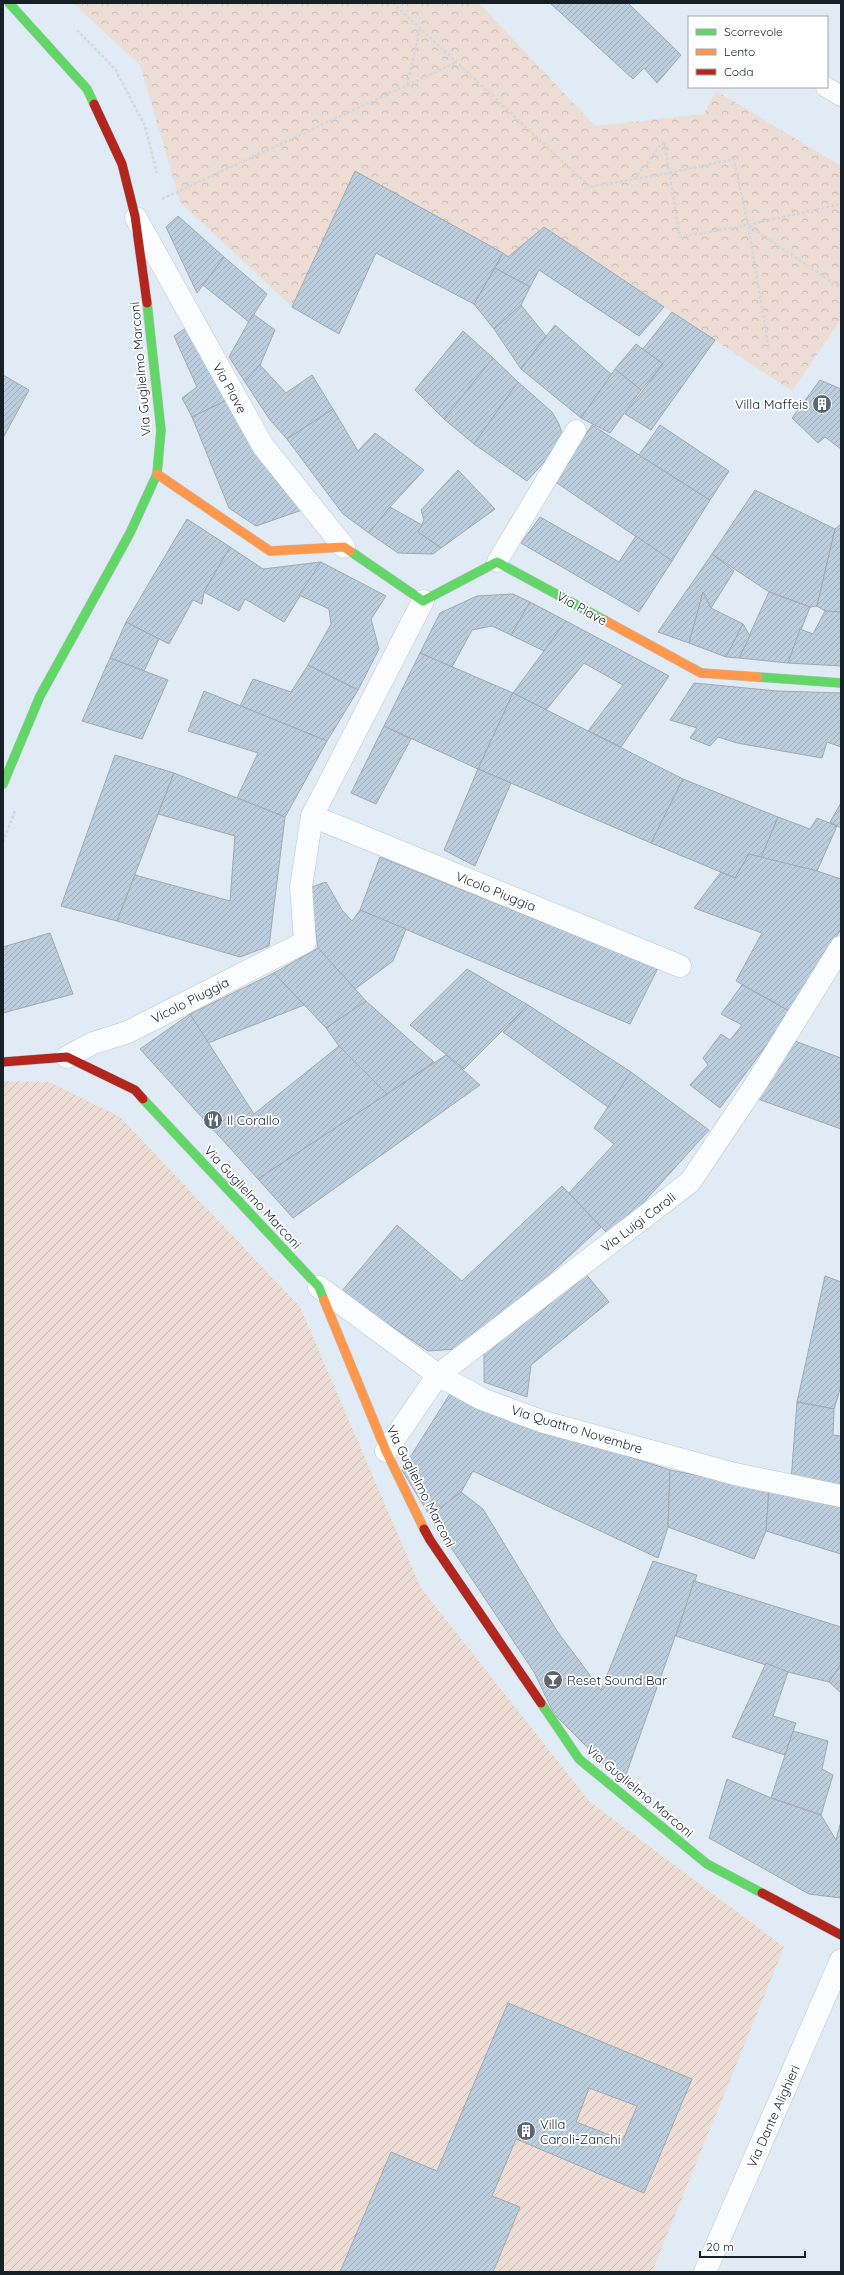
<svg xmlns="http://www.w3.org/2000/svg" width="844" height="2275" viewBox="0 0 844 2275" font-family="Quicksand,sans-serif">
  <style>
    .park { fill: url(#park-crowns) }
    .garden { fill: url(#garden-furrows) }
    .building { fill: url(#building-hatch); stroke: #a1a9b1; fill-rule: evenodd }
    .lines { fill: none; stroke-linecap: round; stroke-linejoin: round }
    .lane-casing { stroke: #bec7cf; stroke-width: 21 }
    .street-casing { stroke: #bec7cf; stroke-width: 23 }
    .fast-casing { stroke: #bec7cf; stroke-width: 10 }
    .slow-casing { stroke: #bec7cf; stroke-width: 10 }
    .jam-casing { stroke: #bec7cf; stroke-width: 10 }
    .path { stroke: #d5d8db; stroke-width: 2.5; stroke-dasharray: 3 2; stroke-linecap: butt }
    .lane { stroke: #fafcfe; stroke-width: 20 }
    .street { stroke: #fafcfe; stroke-width: 22 }
    .fast { stroke: #63d668; stroke-width: 9 }
    .slow { stroke: #ff974d; stroke-width: 9 }
    .jam { stroke: #b3261e; stroke-width: 9 }
    .labels { text-anchor: middle; stroke-width: 3.5; stroke-linejoin: round; paint-order: stroke }
    .street-label { font-size: 13px; fill: #172027; stroke: #fff }
    .poi-label { font-size: 13px; fill: #172027; stroke: #fff; text-anchor: start }
  </style>
  <defs>
    <pattern id="park-crowns" width="20" height="18" patternUnits="userSpaceOnUse"><rect width="20" height="18" fill="#eeddd4"/><path d="M2 6a3 3 0 1 1 6 0M12 15a3 3 0 1 1 6 0" fill="none" stroke="#cbbdb6"/></pattern>
    <pattern id="garden-furrows" width="10" height="10" patternUnits="userSpaceOnUse"><rect width="10" height="10" fill="#eeddd4"/><path d="M-1 1l2-2M0 10L10 0M9 11l2-2" fill="none" stroke="#cbbdb6"/></pattern>
    <pattern id="building-hatch" width="6" height="6" patternUnits="userSpaceOnUse"><rect width="6" height="6" fill="#bccedd"/><path d="M-1 1l2-2M0 6l6-6M5 7l2-2" fill="none" stroke="#a1b1be"/></pattern>
  </defs>
  <rect width="100%" height="100%" fill="#e1ebf5"/>
  <!-- park -->
  <polygon class="park" points="73,3 479,3 595,126 704,114 716,91 841,166 841,319 792,391 544,227 508,257 355,171 292,307 180,202 140,65"/>
  <!-- garden -->
  <polygon class="garden" points="3,1081 49,1082 120,1117 300,1307 421,1588 590,1802 784,1947 652,2272 3,2272"/>
  <!-- building -->
  <g class="building">
    <polygon points="550,3 628,3 681,55 657,83 644,68 633,79"/>
    <polygon points="355,171 503,253 474,304 376,253 339,334 292,307"/>
    <polygon points="178,216 224,257 197,293 166,227"/>
    <polygon points="544,227 664,307 639,336 539,270 530,287 495,268 503,253 508,257"/>
    <polygon points="224,257 267,294 249,322 203,285"/>
    <polygon points="495,268 530,287 521,305 494,329 474,304"/>
    <polygon points="521,305 546,336 521,369 494,329"/>
    <polygon points="672,312 715,340 651,430 625,414 663,364 643,349"/>
    <polygon points="253,314 275,330 260,365 245,382 229,357"/>
    <polygon points="193,323 231,398 192,417 182,398 197,387 174,336"/>
    <polygon points="555,325 612,375 581,418 521,369"/>
    <polygon points="463,331 493,358 444,419 415,390"/>
    <polygon points="636,344 663,364 641,390 615,369"/>
    <polygon points="493,358 518,382 474,444 444,419"/>
    <polygon points="260,365 286,393 312,375 333,409 287,439 270,420 245,382"/>
    <polygon points="615,369 641,390 610,433 581,418"/>
    <polygon points="3,375 29,390 3,438"/>
    <polygon points="820,380 841,389 841,449 825,437 818,443 792,418"/>
    <polygon points="518,382 552,412 559,424 564,440 527,481 474,444"/>
    <polygon points="231,398 302,510 256,526 229,508 192,417"/>
    <polygon points="333,409 358,451 375,433 424,470 390,507 369,533 343,514 287,439"/>
    <polygon points="592,425 710,500 672,561 554,481"/>
    <polygon points="660,425 729,471 710,500 639,455"/>
    <polygon points="458,470 495,509 441,548 418,532 424,520 421,510"/>
    <polygon points="755,490 835,529 817,606 810,607 769,592 712,554"/>
    <polygon points="390,507 422,525 418,532 441,548 433,554 398,553 369,533"/>
    <polygon points="540,517 619,562 636,536 672,561 639,612 521,543"/>
    <polygon points="187,519 230,547 204,592 202,604 193,600 169,644 126,622"/>
    <polygon points="841,524 841,612 825,611 817,606 835,529"/>
    <polygon points="230,547 263,569 321,562 284,622 245,599 239,611 204,592"/>
    <polygon points="712,554 734,571 711,608 703,592 689,643 658,632"/>
    <polygon points="321,562 386,596 371,619 379,649 358,690 308,665 331,624 329,609 299,595"/>
    <polygon points="703,592 711,608 743,624 726,657 689,643"/>
    <polygon points="769,592 810,607 788,663 739,658"/>
    <polygon points="513,594 530,602 511,635 492,626 472,630 452,667 420,653 440,613 477,596"/>
    <polygon points="530,602 566,621 544,651 511,635"/>
    <polygon points="825,611 841,612 841,666 788,663 800,629 813,634"/>
    <polygon points="566,621 669,676 621,747 588,731 623,685 584,663 546,710 513,693"/>
    <polygon points="126,622 159,639 144,671 110,658"/>
    <polygon points="743,624 750,636 739,658 726,657"/>
    <polygon points="420,653 513,693 478,769 384,726"/>
    <polygon points="110,658 168,680 142,739 82,721"/>
    <polygon points="308,665 358,690 327,741 240,706 253,679 291,692"/>
    <polygon points="694,683 777,691 841,693 841,747 827,742 822,758 737,743 718,737 710,746 690,738 697,728 670,720"/>
    <polygon points="204,691 327,741 285,817 237,798 258,753 188,731"/>
    <polygon points="513,693 683,779 651,843 478,769"/>
    <polygon points="384,726 411,739 376,804 351,793"/>
    <polygon points="115,755 174,773 117,921 61,906"/>
    <polygon points="478,769 511,783 475,866 444,850"/>
    <polygon points="174,773 285,817 269,946 240,957 117,921 135,875 230,901 235,836 158,814"/>
    <polygon points="683,779 778,817 761,858 749,854 735,878 651,843"/>
    <polygon points="841,803 841,828 830,822"/>
    <polygon points="778,817 810,829 817,818 837,826 817,871 761,858"/>
    <polygon points="749,854 817,871 841,879 841,929 791,1012 736,981 762,933 694,908 721,872 735,878"/>
    <polygon points="380,857 658,968 630,1024 360,910"/>
    <polygon points="326,882 342,910 352,921 360,910 406,929 393,961 355,989 318,948 309,888"/>
    <polygon points="50,933 73,994 3,1013 3,947"/>
    <polygon points="318,948 366,1001 326,1028 274,973"/>
    <polygon points="467,969 528,1005 464,1069 410,1025"/>
    <polygon points="274,973 304,1005 208,1043 190,1014"/>
    <polygon points="742,985 791,1012 720,1108 690,1085 708,1065 703,1058 721,1034 730,1040 742,1025 721,1014"/>
    <polygon points="366,1001 434,1062 387,1094 339,1046 326,1028"/>
    <polygon points="528,1005 631,1072 608,1107 503,1032"/>
    <polygon points="190,1014 254,1114 339,1046 387,1094 258,1179 140,1049"/>
    <polygon points="792,1040 841,1058 841,1129 755,1098"/>
    <polygon points="446,1055 480,1085 293,1218 258,1179"/>
    <polygon points="631,1072 709,1130 633,1214 606,1232 569,1193 614,1144 594,1128"/>
    <polygon points="562,1186 601,1227 493,1326 490,1321 458,1349 428,1351 341,1292 397,1225 462,1281"/>
    <polygon points="585,1273 609,1302 531,1365 527,1397 484,1382 484,1351"/>
    <polygon points="825,1276 841,1282 841,1386 834,1409 797,1402"/>
    <polygon points="453,1389 497,1413 670,1470 668,1527 658,1558 473,1471 461,1492 430,1516 402,1470"/>
    <polygon points="797,1402 834,1409 833,1435 841,1436 841,1488 791,1481"/>
    <polygon points="670,1470 769,1489 766,1531 754,1559 668,1527"/>
    <polygon points="769,1489 841,1504 841,1554 766,1531"/>
    <polygon points="461,1492 483,1509 557,1631 601,1690 653,1561 697,1575 623,1783 554,1714 534,1672 430,1516"/>
    <polygon points="694,1581 841,1627 841,1664 829,1682 788,1672 676,1636"/>
    <polygon points="766,1663 788,1672 773,1716 796,1723 785,1755 732,1737"/>
    <polygon points="841,1664 841,1693 829,1682"/>
    <polygon points="793,1731 828,1741 822,1769 833,1775 821,1815 771,1798"/>
    <polygon points="727,1779 771,1798 821,1815 836,1840 841,1821 841,1898 809,1894 709,1838"/>
    <path d="M508 2003 692 2079 644 2193 516 2139 492 2196 520 2207 493 2272H340L391 2152 437 2171ZM589 2088 637 2106 623 2140 576 2122Z"/>
  </g>
  <g class="lines">
    <defs>
      <g id="lane">
        <polyline points="826,87 841,96"/>
        <polyline points="497,562 576,430"/>
      </g>
      <g id="street">
        <polyline points="136,218 263,446 344,547"/>
        <polyline points="312,816 680,966"/>
        <polyline points="67,1057 93,1043 128,1032 305,942 301,887 312,816 423,601"/>
        <polyline points="319,1287 438,1375 482,1399 544,1422 735,1474 841,1496"/>
        <polyline points="386,1451 438,1375 690,1182 757,1082 841,947"/>
        <polyline points="705,2272 841,1960"/>
      </g>
      <g id="fast">
        <polyline points="9,3 87,89 94,104"/>
        <polyline points="350,551 423,601 497,562 604,620"/>
        <polyline points="758,677 841,683"/>
        <polyline points="3,784 40,696 130,533 157,474 161,430 147,303"/>
        <polyline points="143,1099 319,1287 324,1300"/>
        <polyline points="541,1703 579,1759 707,1864 762,1893"/>
      </g>
      <g id="slow">
        <polyline points="157,474 270,551 344,547 350,551"/>
        <polyline points="604,620 701,673 758,677"/>
        <polyline points="324,1300 386,1451 424,1529"/>
      </g>
      <g id="jam">
        <polyline points="94,104 122,164 135,216 147,303"/>
        <polyline points="3,1062 67,1057 135,1090 143,1099"/>
        <polyline points="424,1529 430,1540 541,1703"/>
        <polyline points="762,1893 841,1935"/>
      </g>
    </defs>
    <!-- lane casing -->
    <use href="#lane" class="lane-casing"/>
    <!-- street casing -->
    <use href="#street" class="street-casing"/>
    <!-- fast casing -->
    <use href="#fast" class="fast-casing"/>
    <!-- slow casing -->
    <use href="#slow" class="slow-casing"/>
    <!-- jam casing -->
    <use href="#jam" class="jam-casing"/>
    <!-- path -->
    <g class="path">
      <polyline points="393,3 590,187 669,173 734,159 748,225 769,350"/>
      <polyline points="77,30 115,69 145,126 157,173"/>
      <polyline points="407,85 420,29"/>
      <polyline points="634,179 664,141 680,237 748,225 841,204"/>
      <polyline points="162,199 457,62"/>
      <polyline points="749,226 841,288"/>
      <polyline points="3,842 15,811"/>
    </g>
    <!-- lane -->
    <use href="#lane" class="lane"/>
    <!-- street -->
    <use href="#street" class="street"/>
    <!-- fast -->
    <use href="#fast" class="fast"/>
    <!-- slow -->
    <use href="#slow" class="slow"/>
    <!-- jam -->
    <use href="#jam" class="jam"/>
  </g>
  <!-- icons -->
  <defs>
    <symbol id="building-disc" viewBox="-11 -11 22 22"><circle r="9.5" fill="#5e676f" stroke="#fff"/><path d="M-4-6H4V6H1V3H-1V6H-4ZM-2.5-4.3h1.7v1.8h-1.7ZM.8-4.3h1.7v1.8H.8ZM-2.5-1h1.7V.8h-1.7ZM.8-1h1.7V.8H.8Z" fill="#fff"/></symbol>
    <symbol id="restaurant-disc" viewBox="-11 -11 22 22"><circle r="9.5" fill="#5e676f" stroke="#fff"/><path d="M-5-6h1v4h1v-4h1v4h1v-4h1v5L-1.5 .5V6h-2V.5L-5-1ZM5-6V6H3V1.5H1.5Q1.5-4 5-6Z" fill="#fff"/></symbol>
    <symbol id="bar-disc" viewBox="-11 -11 22 22"><circle r="9.5" fill="#5e676f" stroke="#fff"/><path d="M-6-5H6L.8 .8V4.5H3.5V6h-7V4.5H-.8V.8Z" fill="#fff"/></symbol>
  </defs>
  <g fill-rule="evenodd">
    <use href="#building-disc" x="811" y="393" width="22" height="22"/>
    <use href="#restaurant-disc" x="202" y="1109" width="22" height="22"/>
    <use href="#bar-disc" x="542" y="1669" width="22" height="22"/>
    <use href="#building-disc" x="515" y="2120" width="22" height="22"/>
  </g>
  <g class="labels">
    <!-- street labels -->
    <g class="street-label">
      <text transform="translate(140 369) rotate(-95)" y="5">Via Guglielmo Marconi</text>
      <text transform="translate(230 388) rotate(61)" y="5">Via Piave</text>
      <text transform="translate(582 608) rotate(29)" y="5">Via Piave</text>
      <text transform="translate(496 891) rotate(22)" y="5">Vicolo Piuggia</text>
      <text transform="translate(190 1000) rotate(-27)" y="5">Vicolo Piuggia</text>
      <text transform="translate(253 1197) rotate(47)" y="5">Via Guglielmo Marconi</text>
      <text transform="translate(638 1222) rotate(-37)" y="5">Via Luigi Caroli</text>
      <text transform="translate(577 1429) rotate(17)" y="5">Via Quattro Novembre</text>
      <text transform="translate(421 1486) rotate(63)" y="5">Via Guglielmo Marconi</text>
      <text transform="translate(640 1791) rotate(40)" y="5">Via Guglielmo Marconi</text>
      <text transform="translate(773 2116) rotate(-66)" y="5">Via Dante Alighieri</text>
    </g>
    <!-- poi labels -->
    <g class="poi-label">
      <text x="808" y="409" text-anchor="end">Villa Maffeis</text>
      <text x="227" y="1125">Il Corallo</text>
      <text x="567" y="1685">Reset Sound Bar</text>
      <text x="540" y="2129">Villa<tspan x="540" dy="15">Caroli-Zanchi</tspan></text>
    </g>
  </g>
  <!-- border -->
  <rect width="844" height="2275" fill="none" stroke="#172027" stroke-width="8"/>
  <!-- legend -->
  <rect x="688" y="16" width="140" height="72" fill="#ffffff" stroke="#a2a6a9"/>
  <rect x="696" y="29" width="20" height="6" fill="#63d668" stroke="#a2a6a9"/>
  <text x="724" y="36" font-size="12" fill="#172027">Scorrevole</text>
  <rect x="696" y="49" width="20" height="6" fill="#ff974d" stroke="#a2a6a9"/>
  <text x="724" y="56" font-size="12" fill="#172027">Lento</text>
  <rect x="696" y="69" width="20" height="6" fill="#b3261e" stroke="#a2a6a9"/>
  <text x="724" y="76" font-size="12" fill="#172027">Coda</text>
  <!-- scale -->
  <path d="M700 2251v6h105v-6" fill="none" stroke="#172027" stroke-width="2"/>
  <text x="706" y="2251" font-size="12" fill="#172027" stroke="#ffffff" stroke-width="3" paint-order="stroke">20 m</text>
</svg>
